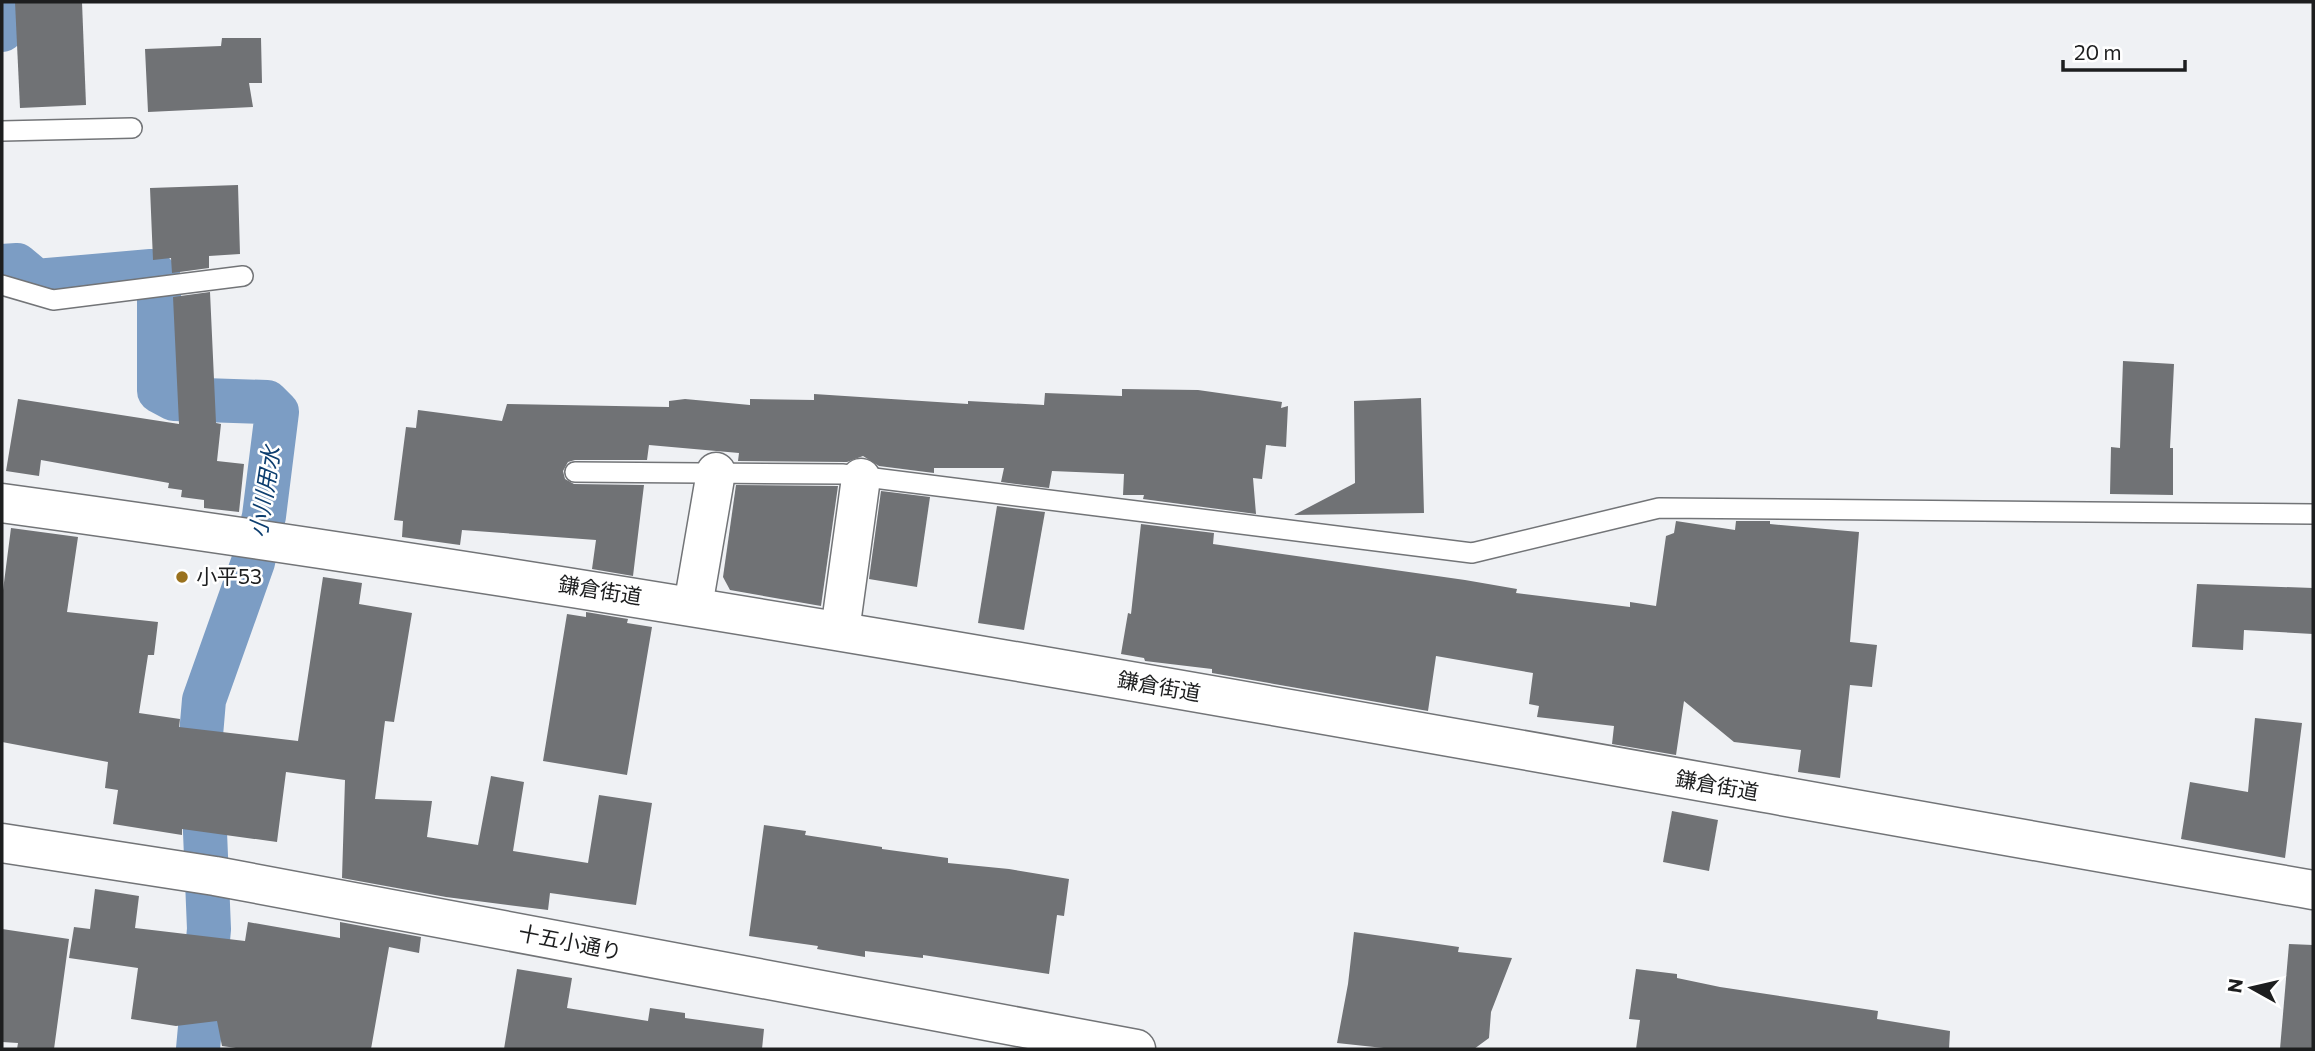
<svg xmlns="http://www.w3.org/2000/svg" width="2315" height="1051" viewBox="0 0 2315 1051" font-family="Commissioner,'Noto Sans JP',sans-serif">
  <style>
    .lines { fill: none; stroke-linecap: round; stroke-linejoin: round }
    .canal { stroke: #7c9dc4; stroke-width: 44 }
    .building { fill: #707275 }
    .lane-casing { stroke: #727477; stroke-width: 22 }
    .street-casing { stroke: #727477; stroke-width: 41 }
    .lane { stroke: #fff; stroke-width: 19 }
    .street { stroke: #fff; stroke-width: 38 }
    .poi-dot { fill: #9a721e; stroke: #fff; stroke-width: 2.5 }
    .labels { text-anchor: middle; stroke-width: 5; stroke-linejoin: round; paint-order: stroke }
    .poi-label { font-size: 21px; fill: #1d1e1f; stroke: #fff; text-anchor: start }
    .street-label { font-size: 21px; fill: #1d1e1f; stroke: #fff }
    .water-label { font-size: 23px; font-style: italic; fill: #0d3e6f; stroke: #fff }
  </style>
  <rect width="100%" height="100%" fill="#eff1f4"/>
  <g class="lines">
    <!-- canal -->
    <g class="canal">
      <polyline points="2,30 6,2"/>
      <polyline points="2,266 17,265 36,281 151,271 159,279 159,391 174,399 267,402 277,412 264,516 253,562 204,700 201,735 209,929 198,1049"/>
    </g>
  </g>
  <!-- building -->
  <g class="building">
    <polygon points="15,2 82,2 86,105 20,108"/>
    <polygon points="222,38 261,38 262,83 249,83 253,107 148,112 145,49 221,46"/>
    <polygon points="238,185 240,254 209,256 209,268 172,273 171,258 153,260 150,188"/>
    <polygon points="210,292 216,423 221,424 217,461 244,464 239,512 204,508 204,500 181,497 182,490 168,488 169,483 41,460 39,476 6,471 18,399 179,424 173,297"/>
    <polygon points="2123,361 2174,364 2170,448 2173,448 2173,495 2110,494 2111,447 2120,448"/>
    <polygon points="1122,389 1198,390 1282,402 1281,408 1288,406 1286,447 1266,445 1262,479 1253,478 1256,514 1143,499 1144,495 1123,495 1124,474 1052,471 1049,488 1001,482 1004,468 934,468 934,473 879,466 863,456 847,462 738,461 739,453 649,445 647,460 575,460 568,462 563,471 565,479 574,484 644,485 633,576 592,569 596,540 462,530 460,545 402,537 403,521 394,520 406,427 416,428 418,410 502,421 507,404 669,407 669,401 685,399 750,405 750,399 814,400 814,394 968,404 968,401 1044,405 1045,393 1122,396"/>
    <polygon points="1421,398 1424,513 1294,515 1355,483 1354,401"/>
    <polygon points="736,485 838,486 821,606 730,590 723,577"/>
    <polygon points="881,491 930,497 917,587 869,579"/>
    <polygon points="997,506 1045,512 1024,630 978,623"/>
    <polygon points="1676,521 1735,530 1736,521 1770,521 1770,524 1859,532 1850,642 1877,645 1872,687 1850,685 1840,778 1798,772 1801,750 1734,742 1684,701 1676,755 1612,744 1614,726 1537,717 1539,706 1529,704 1533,673 1436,656 1428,711 1212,673 1212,669 1145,661 1144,658 1121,654 1128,613 1131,614 1141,524 1214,533 1213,544 1465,580 1517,589 1516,593 1630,607 1630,602 1656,606 1666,536 1674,533"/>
    <polygon points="11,528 78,537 67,612 158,622 154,655 148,655 139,713 180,719 179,727 298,741 323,577 362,583 359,604 412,613 394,722 385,721 375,799 432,801 427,837 478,845 491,776 524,782 513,851 588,863 599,795 652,803 636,905 550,893 548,910 446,897 342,878 345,780 286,772 277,842 182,829 182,835 113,824 118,790 105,788 108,762 2,742 2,598"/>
    <polygon points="2197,584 2313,588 2313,634 2244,630 2243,650 2192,647"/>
    <polygon points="586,612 628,619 627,623 652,627 627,775 543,761 567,614 586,617"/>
    <polygon points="2255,718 2302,723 2285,858 2181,839 2190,782 2248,792"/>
    <polygon points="1672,811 1718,820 1709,871 1663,862"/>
    <polygon points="764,825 806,831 805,835 882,847 882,849 948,858 948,863 1009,869 1069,879 1064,916 1057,915 1049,974 923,955 923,958 865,951 865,957 817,949 818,946 749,936"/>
    <polygon points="95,889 139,896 135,928 245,941 248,922 340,938 340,922 421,937 419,953 389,947 371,1049 243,1049 222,1046 217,1021 176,1026 131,1019 138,968 69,958 74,927 90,929"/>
    <polygon points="2,929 69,939 54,1049 17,1049 18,1043 2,1042"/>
    <polygon points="1354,932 1459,947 1458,952 1512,958 1491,1012 1489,1038 1474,1049 1393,1049 1337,1043 1348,984"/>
    <polygon points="2289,944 2313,945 2313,1049 2280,1049"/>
    <polygon points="517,969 572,978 567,1008 648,1021 650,1008 685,1013 685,1018 764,1029 762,1049 504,1049"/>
    <polygon points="1636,969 1677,974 1677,978 1720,987 1878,1011 1877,1019 1950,1031 1949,1049 1636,1049 1640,1020 1629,1019"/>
  </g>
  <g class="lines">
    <defs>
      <g id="lane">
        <polyline points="2,131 132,128"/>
        <polyline points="2,285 53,300 243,276"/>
        <polyline points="575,472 842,474 1472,553 1659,508 2313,514"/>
      </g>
      <g id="street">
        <path d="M2 503C776 609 1544 756 2313 890"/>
        <polyline points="693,606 716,472"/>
        <polyline points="840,631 861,478"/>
        <polyline points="2,843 215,876 1136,1049"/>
      </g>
    </defs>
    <!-- lane casing -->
    <use href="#lane" class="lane-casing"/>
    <!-- street casing -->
    <use href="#street" class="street-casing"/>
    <!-- lane -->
    <use href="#lane" class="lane"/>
    <!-- street -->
    <use href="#street" class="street"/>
  </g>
  <!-- markers -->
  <circle class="poi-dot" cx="182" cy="577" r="7"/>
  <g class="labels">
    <!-- poi labels -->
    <g class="poi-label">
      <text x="196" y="584">小平53</text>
    </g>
    <!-- street labels -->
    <g class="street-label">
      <text transform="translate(600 591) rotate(9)" y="7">鎌倉街道</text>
      <text transform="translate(1159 687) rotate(10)" y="7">鎌倉街道</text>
      <text transform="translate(1717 786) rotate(10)" y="7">鎌倉街道</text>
      <text transform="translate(570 943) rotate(11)" y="7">十五小通り</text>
    </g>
    <!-- water labels -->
    <g class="water-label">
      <text transform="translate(265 492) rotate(-81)" y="8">小川用水</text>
    </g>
  </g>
  <!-- border -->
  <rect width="2315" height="1051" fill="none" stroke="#1d1e1f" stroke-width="7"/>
  <!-- north arrow -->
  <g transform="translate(2252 988) rotate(278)" stroke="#ffffff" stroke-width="5" paint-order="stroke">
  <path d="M0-5L12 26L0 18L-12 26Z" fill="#1d1e1f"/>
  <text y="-10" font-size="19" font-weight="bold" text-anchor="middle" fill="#1d1e1f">N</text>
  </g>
  <!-- scale -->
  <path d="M2063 60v10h122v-10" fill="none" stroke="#1d1e1f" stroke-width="3.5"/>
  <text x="2074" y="60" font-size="21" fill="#1d1e1f" stroke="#ffffff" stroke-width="5" paint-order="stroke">20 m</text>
</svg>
